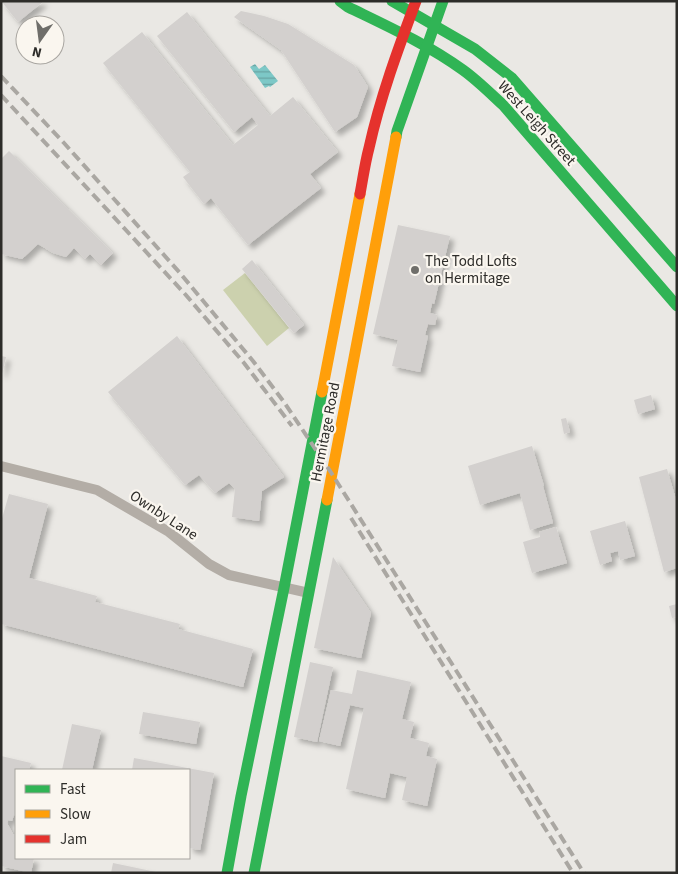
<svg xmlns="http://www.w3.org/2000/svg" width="678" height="874" viewBox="0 0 678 874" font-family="'Source Sans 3',sans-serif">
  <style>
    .park { fill: #ccd1ae }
    .water { fill: url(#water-rules) }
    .building { fill: #d3d0ce; filter: url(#shadow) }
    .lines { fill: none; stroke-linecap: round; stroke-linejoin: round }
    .street { stroke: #b3ada6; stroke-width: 10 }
    .fast { stroke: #30b455; stroke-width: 11 }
    .slow { stroke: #ff9f0a; stroke-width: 11 }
    .jam { stroke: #e5322d; stroke-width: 11 }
    .rail { stroke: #aaa7a2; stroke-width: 4; stroke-dasharray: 10 5; stroke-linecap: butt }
    .poi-dot { fill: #6f6e6a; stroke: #faf6ef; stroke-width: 2 }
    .labels { text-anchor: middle; stroke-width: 4.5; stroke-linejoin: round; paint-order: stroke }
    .street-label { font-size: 15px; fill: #2d2c29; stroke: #faf6ef }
    .poi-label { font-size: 15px; fill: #2d2c29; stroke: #faf6ef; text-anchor: start }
  </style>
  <defs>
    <pattern id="water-rules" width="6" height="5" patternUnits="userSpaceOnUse" patternTransform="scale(1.25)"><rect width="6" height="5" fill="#7dc8c7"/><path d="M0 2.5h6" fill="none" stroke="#67a3a2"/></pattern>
    <filter id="shadow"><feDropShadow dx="4.5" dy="4.5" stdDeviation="2.5" flood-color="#0004"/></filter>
  </defs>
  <rect width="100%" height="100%" fill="#eae8e4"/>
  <!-- park -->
  <polygon class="park" points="245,273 289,328 267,346 223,290"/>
  <!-- water -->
  <polygon class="water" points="255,64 259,69 265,65 278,81 270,87 269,86 265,88 250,67"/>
  <!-- building -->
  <g class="building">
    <polygon points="3,1 44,1 18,22 2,2"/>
    <polygon points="241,11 264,16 288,24 354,65 368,87 357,117 335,132 281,50 234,17"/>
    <polygon points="187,12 270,116 293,97 338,152 310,174 321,188 248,245 211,198 204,204 183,177 190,172 103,63 142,32 233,145 258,125 252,117 234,132 157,36"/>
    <polygon points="9,151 113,253 101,265 90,254 85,259 74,248 66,257 53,253 38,244 22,259 1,254 1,159"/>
    <polygon points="398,225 450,236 434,304 432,303 430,313 437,315 435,325 428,324 425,335 428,336 420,372 392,366 398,340 373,334"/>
    <polygon points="252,260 304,325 294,333 242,269"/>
    <polygon points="177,336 284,477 262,491 259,521 232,517 235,489 229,483 215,493 199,475 185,485 108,392"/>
    <polygon points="1,356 6,357 2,374 1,374"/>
    <polygon points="651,395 655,409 638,414 634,400"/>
    <polygon points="566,418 570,432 564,434 561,419"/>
    <polygon points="532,446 544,486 543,486 553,523 530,530 520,493 480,505 468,466"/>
    <polygon points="667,469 677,503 677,568 664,572 639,477"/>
    <polygon points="9,494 48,504 29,578 97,596 95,602 180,624 178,629 253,649 243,687 1,624 1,522"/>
    <polygon points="625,521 635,556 620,560 618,551 610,553 612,561 600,565 590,531"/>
    <polygon points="556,527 567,563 532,573 523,542 540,537 539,532"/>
    <polygon points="333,557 371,613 361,658 314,648"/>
    <polygon points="677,604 677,617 672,618 669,606"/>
    <polygon points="310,662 333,667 317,742 294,737"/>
    <polygon points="357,670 411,682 402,719 414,722 410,738 429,743 426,756 437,759 427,806 402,800 407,777 390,773 385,798 346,789 364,708 350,705 340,746 319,741 331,690 352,694"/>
    <polygon points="143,712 200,722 196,744 139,734"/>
    <polygon points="72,724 101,730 92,770 62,770"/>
    <polygon points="1,756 31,763 29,770 16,770 16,816 14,815 12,821 8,820 7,823 13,834 16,834 16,858 34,858 31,873 1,866"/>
    <polygon points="134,758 214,773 200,850 189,848 189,770 132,770"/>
    <polygon points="113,863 156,872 156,873 111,873"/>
  </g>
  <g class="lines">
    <!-- street -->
    <polyline class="street" points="1,466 97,490 169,532 209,564 229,575 309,593"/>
    <!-- fast -->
    <g class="fast">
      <path d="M340 1 348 7C387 26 427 44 463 70 477 80 490 93 503 105L677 306"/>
      <polyline points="392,1 475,49 512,78 677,267"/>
      <polyline points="396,137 397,131 443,1"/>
      <polyline points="227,873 241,796 284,588 322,392"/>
      <polyline points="254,873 327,500"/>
    </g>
    <!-- slow -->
    <g class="slow">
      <polyline points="322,392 360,194"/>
      <polyline points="327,500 396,137"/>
    </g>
    <!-- jam -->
    <path class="jam" d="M360 194C363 178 365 163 369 148 380 98 398 49 416 1"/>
    <!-- rail -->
    <g class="rail">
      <polyline points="1,76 64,143 180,273 253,361 284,402 332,474 584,873"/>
      <polyline points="1,95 185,294 244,363 292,426"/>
      <polyline points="351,518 573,873"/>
    </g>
  </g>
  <!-- markers -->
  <circle class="poi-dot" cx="415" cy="270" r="5"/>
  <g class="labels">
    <!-- street labels -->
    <g class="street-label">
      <text transform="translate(537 123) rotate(48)" y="5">West Leigh Street</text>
      <text transform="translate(325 432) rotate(-79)" y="5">Hermitage Road</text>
      <text transform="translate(164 515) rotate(33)" y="5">Ownby Lane</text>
    </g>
    <!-- poi labels -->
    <g class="poi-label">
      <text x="425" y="266">The Todd Lofts<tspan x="425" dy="17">on Hermitage</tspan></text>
    </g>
  </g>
  <!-- border -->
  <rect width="678" height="874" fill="none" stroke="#2d2c29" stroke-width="5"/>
  <!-- legend -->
  <rect x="15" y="769" width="175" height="90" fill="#faf6ef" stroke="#a8a5a0"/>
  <rect x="25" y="785" width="25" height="8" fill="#30b455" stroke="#a8a5a0"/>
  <text x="60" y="794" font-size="15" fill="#2d2c29">Fast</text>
  <rect x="25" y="810" width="25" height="8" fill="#ff9f0a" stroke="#a8a5a0"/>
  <text x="60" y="819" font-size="15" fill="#2d2c29">Slow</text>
  <rect x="25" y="835" width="25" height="8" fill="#e5322d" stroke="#a8a5a0"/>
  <text x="60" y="844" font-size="15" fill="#2d2c29">Jam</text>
  <!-- north arrow -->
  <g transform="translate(40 40) rotate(194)"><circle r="24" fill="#faf6ef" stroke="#a8a5a0"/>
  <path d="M0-4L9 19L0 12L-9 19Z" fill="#6f6e6a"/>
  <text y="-8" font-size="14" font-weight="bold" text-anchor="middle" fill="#2d2c29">N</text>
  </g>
</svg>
